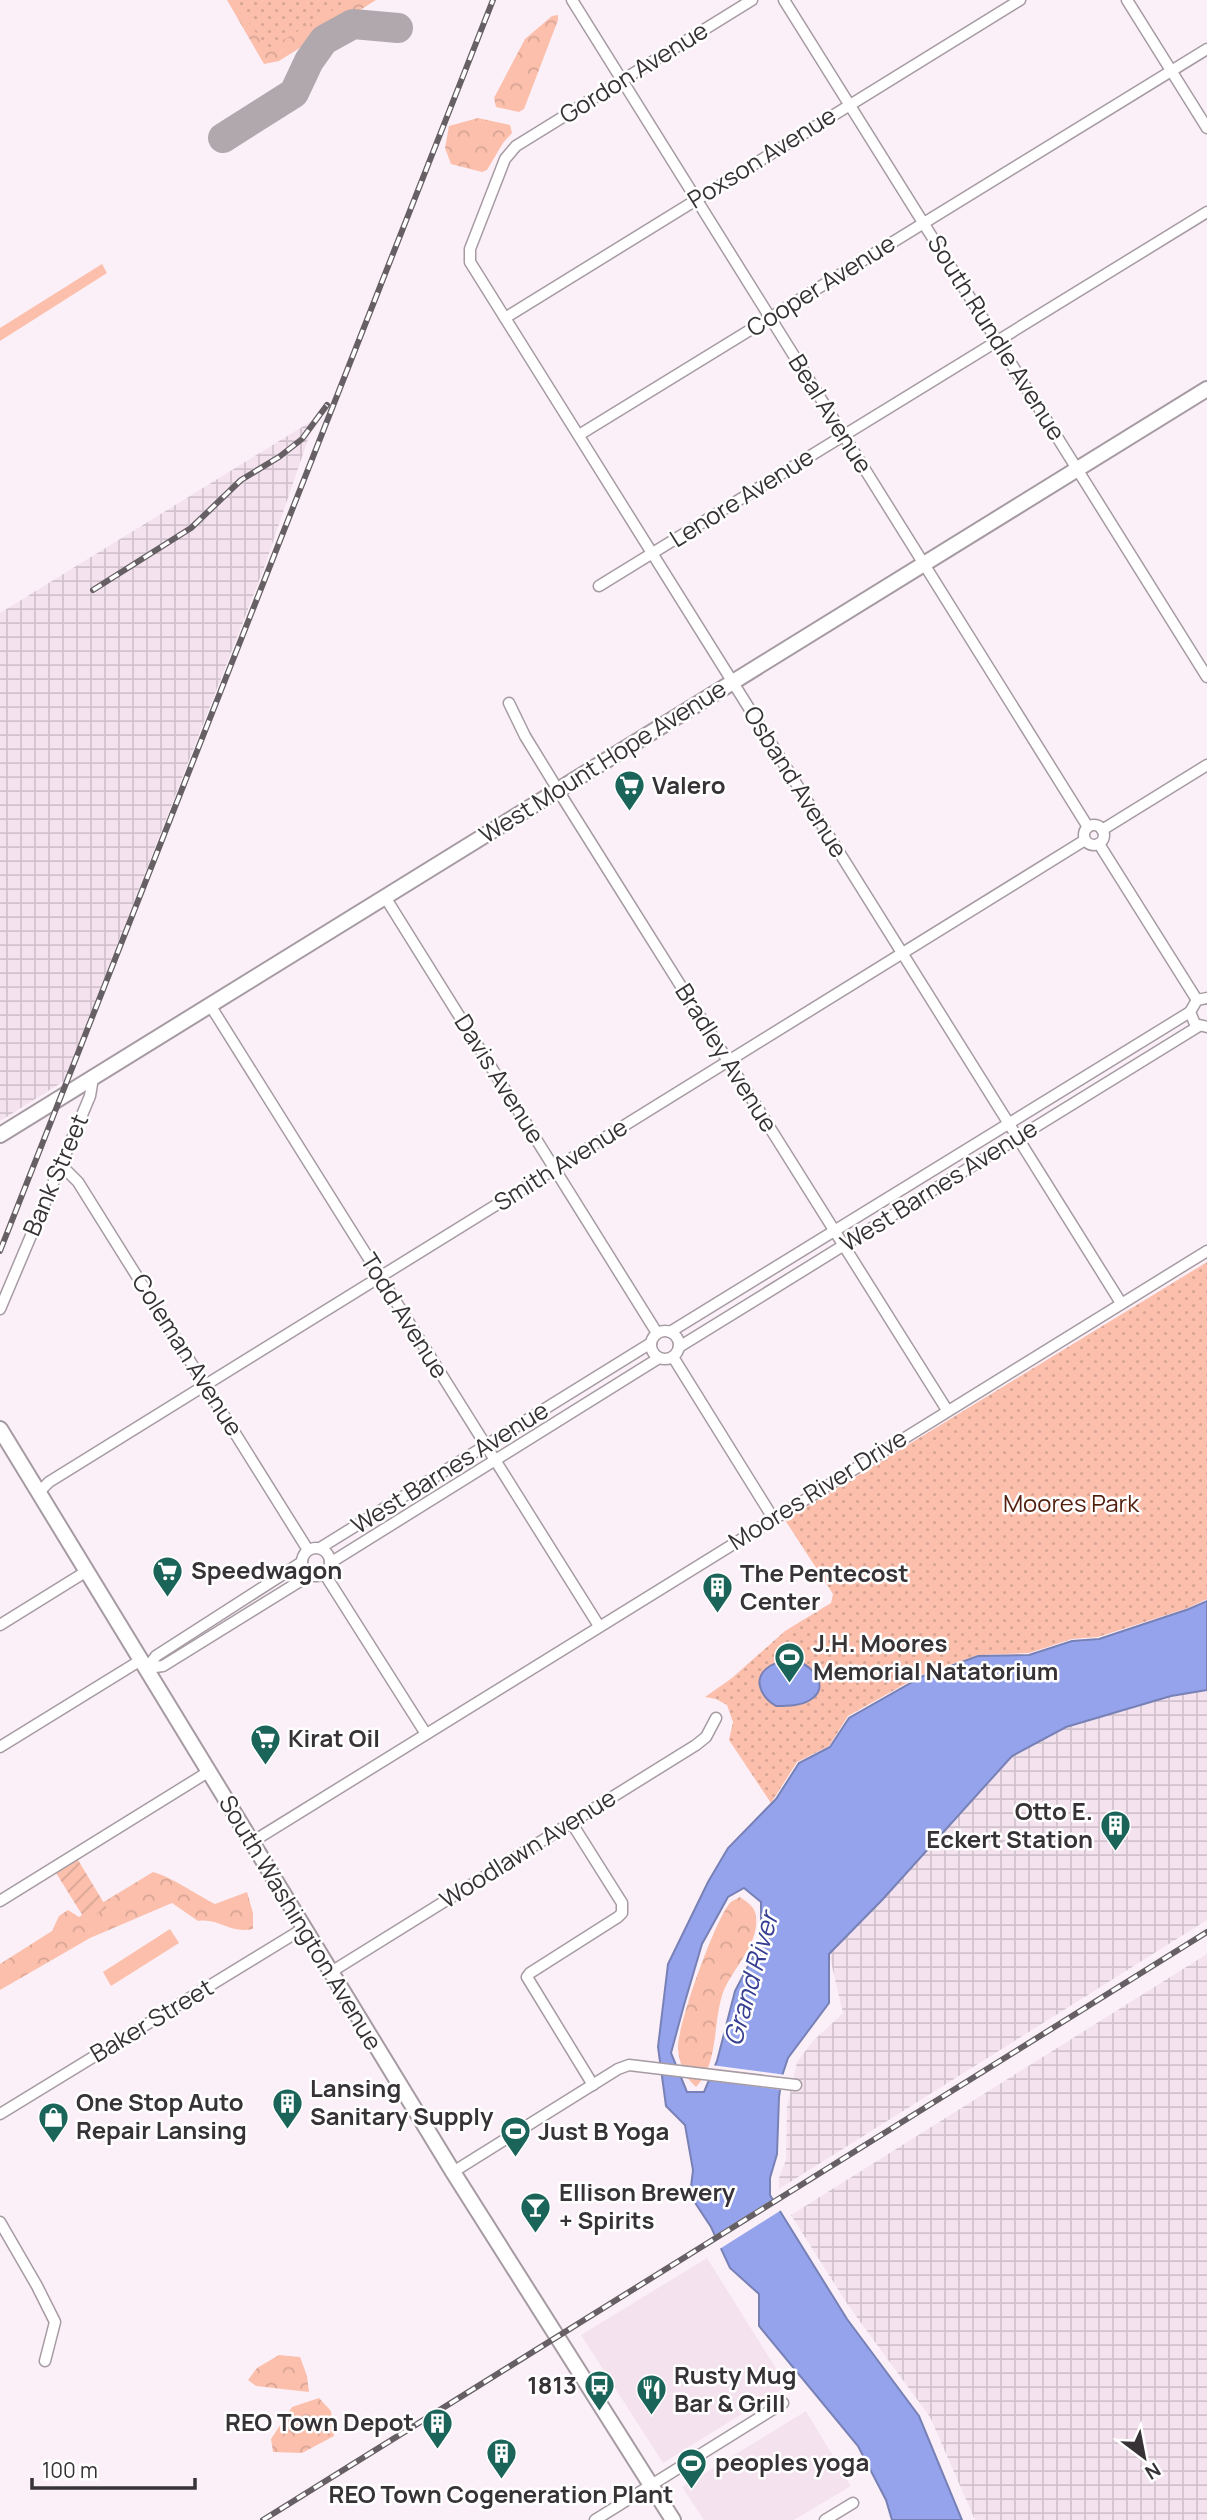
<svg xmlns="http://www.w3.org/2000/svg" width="1207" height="2520" viewBox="0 0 1207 2520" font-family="Manrope,sans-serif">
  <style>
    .built { fill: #f4e2ef }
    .industrial { fill: url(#industrial-grid) }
    .grass { fill: #fbbfac }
    .forest { fill: url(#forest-crowns) }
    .park { fill: url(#park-dots) }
    .garden { fill: url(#garden-furrows) }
    .water { fill: #94a3ec; stroke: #7881b5; stroke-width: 2; fill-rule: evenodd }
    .pier { fill: #fcf0f8 }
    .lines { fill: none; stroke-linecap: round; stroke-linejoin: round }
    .taxiway { stroke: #b1a8ae; stroke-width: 30 }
    .street-casing { stroke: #a69ba2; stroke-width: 13 }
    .secondary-casing { stroke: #a69ba2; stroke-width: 18 }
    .street { stroke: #fff; stroke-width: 10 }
    .secondary { stroke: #fff; stroke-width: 14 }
    .rail-casing { stroke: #666064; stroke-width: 6 }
    .rail { stroke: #fff; stroke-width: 3.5; stroke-dasharray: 10; stroke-linecap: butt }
    .labels { text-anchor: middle; stroke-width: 5; stroke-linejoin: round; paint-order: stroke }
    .street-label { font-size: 24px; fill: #363235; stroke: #fff }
    .poi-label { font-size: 24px; font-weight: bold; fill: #363235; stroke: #fff; text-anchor: start }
    .park-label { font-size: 24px; fill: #521f0d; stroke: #fff }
    .water-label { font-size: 26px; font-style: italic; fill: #363e92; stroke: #fff }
  </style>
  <defs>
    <pattern id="industrial-grid" width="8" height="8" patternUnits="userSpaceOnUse" patternTransform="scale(1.75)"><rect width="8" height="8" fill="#f4e2ef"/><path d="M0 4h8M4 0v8" fill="none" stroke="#d2c2ce"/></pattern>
    <pattern id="forest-crowns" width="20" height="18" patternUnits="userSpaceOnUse" patternTransform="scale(1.75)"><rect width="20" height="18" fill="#fbbfac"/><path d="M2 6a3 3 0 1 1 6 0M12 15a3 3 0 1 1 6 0" fill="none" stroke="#d8a595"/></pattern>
    <pattern id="park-dots" width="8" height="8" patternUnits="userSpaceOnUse" patternTransform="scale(1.75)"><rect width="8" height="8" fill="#fbbfac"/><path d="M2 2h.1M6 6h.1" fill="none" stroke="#d8a595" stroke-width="1.8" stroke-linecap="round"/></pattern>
    <pattern id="garden-furrows" width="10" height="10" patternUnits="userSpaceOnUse" patternTransform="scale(1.75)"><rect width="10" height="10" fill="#fbbfac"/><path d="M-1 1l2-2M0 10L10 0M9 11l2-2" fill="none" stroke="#d8a595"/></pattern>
  </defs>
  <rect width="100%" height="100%" fill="#fcf0f8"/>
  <!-- built -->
  <g class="built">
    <polygon points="707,2258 787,2386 663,2463 581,2335"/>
    <polygon points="806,2411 851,2486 794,2520 704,2520 682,2487"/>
  </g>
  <!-- industrial -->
  <g class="industrial">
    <polygon points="315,419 264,568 64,1081 0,1121 0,613"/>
    <polygon points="1207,1690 1207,1920 779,2189 779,2178 786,2160 787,2107 797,2062 813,2041 843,2013 829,1954 883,1899 1012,1756 1066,1727 1171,1696"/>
    <polygon points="1207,1954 1207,2520 975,2520 930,2417 848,2305 791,2215"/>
  </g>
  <!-- grass -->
  <g class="grass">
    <polygon points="102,264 107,273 0,341 0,328"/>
    <polygon points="170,1929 179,1943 111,1986 103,1972"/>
  </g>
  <!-- forest -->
  <g class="forest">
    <polygon points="227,0 376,0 279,61 264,64"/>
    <polygon points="558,15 558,20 524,109 519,112 496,107 494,98 525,39 552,16"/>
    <polygon points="478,118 510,125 512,133 503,143 487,170 482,172 451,164 445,148 449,126"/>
    <path d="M153 1872C170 1876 197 1895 215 1904L247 1892 253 1913V1929C229 1934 220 1918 198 1921L172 1903 90 1938 0 1990V1964L52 1931 59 1916 68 1910 79 1917Z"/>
    <path d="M740 1897C748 1903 755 1906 756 1917 759 1944 734 1967 724 1990 712 2020 720 2062 696 2087 685 2078 679 2063 678 2049 676 2029 716 1916 731 1902 733 1900 737 1899 740 1897Z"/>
    <polygon points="279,2355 300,2357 307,2376 309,2392 256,2386 248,2380 257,2368"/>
    <polygon points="319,2398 331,2411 334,2436 302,2453 273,2452 271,2439 292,2407"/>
  </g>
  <!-- park -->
  <g class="park">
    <polygon points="232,0 350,0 268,49"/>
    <polygon points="1207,1262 1207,1599 1188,1608 1098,1637 1072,1639 1029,1653 978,1655 921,1675 848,1716 829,1746 797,1762 771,1803 729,1740 733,1722 727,1705 716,1699 705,1697 732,1678 785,1631 831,1603 833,1594 785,1520"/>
  </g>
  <!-- garden -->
  <polygon class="garden" points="78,1860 107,1908 86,1921 56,1873"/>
  <!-- water -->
  <g class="water">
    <path d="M1207 1601V1690L1171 1696 1066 1727 1012 1756 883 1899 829 1954V2003L788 2058 782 2076 779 2097 777 2154 770 2178V2195L847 2319 919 2416 962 2520H892L886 2500 858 2446 759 2326V2294L730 2268 711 2227 690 2195 693 2170 685 2125 666 2106 658 2047 668 1964 708 1882 728 1848 776 1799 799 1763 830 1747 849 1718 923 1676 978 1656 1029 1655 1072 1641 1099 1639 1189 1609ZM744 1888 761 1902V1941L735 1991 717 2061 704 2092H687L671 2053 684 2005 702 1944 728 1897Z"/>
    <path d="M797 1661C813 1666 831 1687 810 1700 800 1706 788 1706 776 1706 761 1697 751 1678 770 1666 777 1661 789 1662 797 1661Z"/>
  </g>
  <!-- pier -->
  <g class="pier">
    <polygon points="711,2065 786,2075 783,2090 705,2080"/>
    <polygon points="775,2198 783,2209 718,2250 712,2237"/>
  </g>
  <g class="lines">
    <!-- taxiway -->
    <polyline class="taxiway" points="223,138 294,93 309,61 324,40 353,24 398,28"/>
    <defs>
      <g id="street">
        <polyline points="572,0 1088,827"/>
        <polyline points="752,0 516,146 505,159 470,249 470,262 1121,1303"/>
        <polyline points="784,0 1207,677"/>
        <polyline points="1127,0 1207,128"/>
        <polyline points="505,318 1020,0"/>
        <polyline points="579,435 1207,49"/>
        <polyline points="599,586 1207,212"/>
        <polyline points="509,703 525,736 566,803 947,1410"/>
        <circle cx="1094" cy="835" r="10"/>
        <polyline points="1102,830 1207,765"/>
        <polyline points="1099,844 1197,1000"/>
        <polyline points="385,897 657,1333"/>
        <polyline points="1207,998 1197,1000 1190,1012 1195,1024 1207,1027"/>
        <polyline points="210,1005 599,1626"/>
        <polyline points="60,1164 78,1182 308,1550"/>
        <polyline points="0,1309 90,1096 93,1078"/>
        <circle cx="665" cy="1345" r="14"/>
        <polyline points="670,1332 1190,1012"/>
        <polyline points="679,1347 1199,1026"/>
        <polyline points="673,1357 773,1518"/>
        <polyline points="39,1492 49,1482 1085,840"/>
        <circle cx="316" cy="1562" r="14"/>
        <polyline points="320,1548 651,1343"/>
        <polyline points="330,1563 659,1358"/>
        <polyline points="324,1573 426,1734"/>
        <polyline points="0,1625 87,1571"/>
        <polyline points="147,1668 163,1666 310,1575"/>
        <polyline points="147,1668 156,1656 302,1562"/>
        <polyline points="0,1747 141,1660"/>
        <polyline points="571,1822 622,1903 622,1913 618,1917 530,1973 527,1977 593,2085"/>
        <polyline points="252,1842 1207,1251"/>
        <polyline points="0,1901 208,1772"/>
        <polyline points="331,1972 696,1745 706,1737 716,1718"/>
        <polyline points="0,2114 304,1928"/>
        <polyline points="453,2172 618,2069 629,2065 796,2085"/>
        <polyline points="0,2222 37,2286 55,2322 45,2361"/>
        <polyline points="595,2520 783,2403"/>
        <polyline points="825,2520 853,2503"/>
      </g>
      <g id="secondary">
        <polyline points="0,1135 1207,389"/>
        <polyline points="0,1429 453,2172 673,2520"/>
      </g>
    </defs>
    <!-- street casing -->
    <use href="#street" class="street-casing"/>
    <!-- secondary casing -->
    <use href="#secondary" class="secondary-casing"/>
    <!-- street -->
    <use href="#street" class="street"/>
    <!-- secondary -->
    <use href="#secondary" class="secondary"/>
    <defs>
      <g id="rail">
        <polyline points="93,590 191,528 241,480 279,457 302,439 327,405"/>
        <polyline points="0,1251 493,0"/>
        <polyline points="263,2520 1207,1932"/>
      </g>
    </defs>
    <!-- rail casing -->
    <use href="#rail" class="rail-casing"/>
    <!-- rail -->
    <use href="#rail" class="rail"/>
  </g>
  <!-- icons -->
  <defs>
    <symbol id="supermarket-pin" viewBox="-11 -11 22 30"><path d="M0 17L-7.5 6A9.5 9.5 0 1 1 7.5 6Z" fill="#1a6459" stroke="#fff"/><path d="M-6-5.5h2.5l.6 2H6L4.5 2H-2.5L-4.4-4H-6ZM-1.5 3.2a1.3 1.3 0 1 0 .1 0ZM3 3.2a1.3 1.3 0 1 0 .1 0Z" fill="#fff"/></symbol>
    <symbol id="building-pin" viewBox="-11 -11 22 30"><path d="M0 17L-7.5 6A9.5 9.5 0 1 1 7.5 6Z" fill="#1a6459" stroke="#fff"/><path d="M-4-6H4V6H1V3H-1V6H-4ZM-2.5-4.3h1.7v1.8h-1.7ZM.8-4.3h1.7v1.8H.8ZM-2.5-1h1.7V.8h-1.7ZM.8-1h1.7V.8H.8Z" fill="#fff"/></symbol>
    <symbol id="stadium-pin" viewBox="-11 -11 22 30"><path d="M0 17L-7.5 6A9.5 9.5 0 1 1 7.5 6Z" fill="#1a6459" stroke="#fff"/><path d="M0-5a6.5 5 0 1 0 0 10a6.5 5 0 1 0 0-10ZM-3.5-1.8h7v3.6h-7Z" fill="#fff"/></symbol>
    <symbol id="shop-pin" viewBox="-11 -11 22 30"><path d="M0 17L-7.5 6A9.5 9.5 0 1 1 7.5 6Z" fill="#1a6459" stroke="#fff"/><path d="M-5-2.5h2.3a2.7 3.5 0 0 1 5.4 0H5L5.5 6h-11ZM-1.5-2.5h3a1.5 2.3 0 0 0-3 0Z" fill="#fff"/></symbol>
    <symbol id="bar-pin" viewBox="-11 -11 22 30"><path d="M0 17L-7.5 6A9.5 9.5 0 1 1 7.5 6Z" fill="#1a6459" stroke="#fff"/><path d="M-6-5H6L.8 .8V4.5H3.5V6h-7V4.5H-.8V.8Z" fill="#fff"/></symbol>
    <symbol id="bus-pin" viewBox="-11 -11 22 30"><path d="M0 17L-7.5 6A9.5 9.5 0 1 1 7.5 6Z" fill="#1a6459" stroke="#fff"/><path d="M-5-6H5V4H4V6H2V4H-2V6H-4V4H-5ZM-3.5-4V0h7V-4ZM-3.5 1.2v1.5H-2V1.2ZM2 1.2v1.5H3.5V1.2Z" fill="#fff"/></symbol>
    <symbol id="restaurant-pin" viewBox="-11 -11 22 30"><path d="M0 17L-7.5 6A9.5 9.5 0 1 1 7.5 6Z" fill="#1a6459" stroke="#fff"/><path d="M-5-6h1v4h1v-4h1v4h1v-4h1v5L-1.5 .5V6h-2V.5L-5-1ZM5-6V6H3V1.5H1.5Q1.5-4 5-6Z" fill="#fff"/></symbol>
  </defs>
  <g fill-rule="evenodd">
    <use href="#supermarket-pin" x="612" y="768" width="35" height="47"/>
    <use href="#supermarket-pin" x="150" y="1554" width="35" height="47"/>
    <use href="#building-pin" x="700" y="1570" width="35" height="47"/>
    <use href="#stadium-pin" x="772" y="1640" width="35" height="47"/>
    <use href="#supermarket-pin" x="248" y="1722" width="35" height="47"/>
    <use href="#building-pin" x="1098" y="1808" width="35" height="47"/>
    <use href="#building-pin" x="270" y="2086" width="35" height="47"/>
    <use href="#shop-pin" x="36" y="2100" width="35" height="47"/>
    <use href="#stadium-pin" x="498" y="2114" width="35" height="47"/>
    <use href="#bar-pin" x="518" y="2190" width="35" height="47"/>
    <use href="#bus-pin" x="582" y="2368" width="35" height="47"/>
    <use href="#restaurant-pin" x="634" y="2372" width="35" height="47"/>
    <use href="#building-pin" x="420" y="2406" width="35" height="47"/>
    <use href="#building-pin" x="484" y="2436" width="35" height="47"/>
    <use href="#stadium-pin" x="674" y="2446" width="35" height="47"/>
  </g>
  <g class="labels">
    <!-- street labels -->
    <g class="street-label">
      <text transform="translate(634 73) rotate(-32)" y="8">Gordon Avenue</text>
      <text transform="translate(762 158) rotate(-32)" y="8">Poxson Avenue</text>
      <text transform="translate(821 286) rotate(-32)" y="8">Cooper Avenue</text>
      <text transform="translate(996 338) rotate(58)" y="8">South Rundle Avenue</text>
      <text transform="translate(830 414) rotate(58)" y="8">Beal Avenue</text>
      <text transform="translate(742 498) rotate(-32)" y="8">Lenore Avenue</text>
      <text transform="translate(603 762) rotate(-32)" y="8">West Mount Hope Avenue</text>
      <text transform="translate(795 782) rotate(58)" y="8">Osband Avenue</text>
      <text transform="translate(726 1058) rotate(58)" y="8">Bradley Avenue</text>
      <text transform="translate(499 1079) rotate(58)" y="8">Davis Avenue</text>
      <text transform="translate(561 1165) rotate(-32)" y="8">Smith Avenue</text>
      <text transform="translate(56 1175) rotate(-67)" y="8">Bank Street</text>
      <text transform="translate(939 1186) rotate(-32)" y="8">West Barnes Avenue</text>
      <text transform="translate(404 1316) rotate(58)" y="8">Todd Avenue</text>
      <text transform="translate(187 1355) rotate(58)" y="8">Coleman Avenue</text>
      <text transform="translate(450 1468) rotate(-32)" y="8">West Barnes Avenue</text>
      <text transform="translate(818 1490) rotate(-32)" y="8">Moores River Drive</text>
      <text transform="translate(528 1849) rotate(-32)" y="8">Woodlawn Avenue</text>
      <text transform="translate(300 1923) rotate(59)" y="8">South Washington Avenue</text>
      <text transform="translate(152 2021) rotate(-31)" y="8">Baker Street</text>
    </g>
    <!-- poi labels -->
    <g class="poi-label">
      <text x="652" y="794">Valero</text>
      <text x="191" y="1579">Speedwagon</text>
      <text x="740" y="1582">The Pentecost<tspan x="740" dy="28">Center</tspan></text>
      <text x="813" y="1652">J.H. Moores<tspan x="813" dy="28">Memorial Natatorium</tspan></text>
      <text x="288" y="1747">Kirat Oil</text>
      <text x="1093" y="1820" text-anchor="end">Otto E.<tspan x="1093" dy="28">Eckert Station</tspan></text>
      <text x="310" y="2097">Lansing<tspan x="310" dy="28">Sanitary Supply</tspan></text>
      <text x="76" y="2111">One Stop Auto<tspan x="76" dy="28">Repair Lansing</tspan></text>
      <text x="538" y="2140">Just B Yoga</text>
      <text x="559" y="2201">Ellison Brewery<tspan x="559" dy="28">+ Spirits</tspan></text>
      <text x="674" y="2384">Rusty Mug<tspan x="674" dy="28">Bar &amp; Grill</tspan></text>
      <text x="577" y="2394" text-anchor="end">1813</text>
      <text x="414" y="2431" text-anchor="end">REO Town Depot</text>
      <text x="715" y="2471">peoples yoga</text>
      <text x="501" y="2503" text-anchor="middle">REO Town Cogeneration Plant</text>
    </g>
    <!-- park labels -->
    <g class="park-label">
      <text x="1071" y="1512">Moores Park</text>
    </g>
    <!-- water labels -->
    <g class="water-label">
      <text transform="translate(751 1979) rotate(-74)" y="9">Grand River</text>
    </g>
  </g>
  <!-- north arrow -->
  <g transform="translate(1144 2457) rotate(148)" stroke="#ffffff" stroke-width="5" paint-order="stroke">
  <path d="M0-5L12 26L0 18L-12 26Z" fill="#363235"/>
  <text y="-10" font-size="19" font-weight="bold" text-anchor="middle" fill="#363235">N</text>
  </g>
  <!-- scale -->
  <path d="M32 2478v10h163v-10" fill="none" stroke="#363235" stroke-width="3.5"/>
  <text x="42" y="2478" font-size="21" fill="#363235" stroke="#ffffff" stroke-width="5" paint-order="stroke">100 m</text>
</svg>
